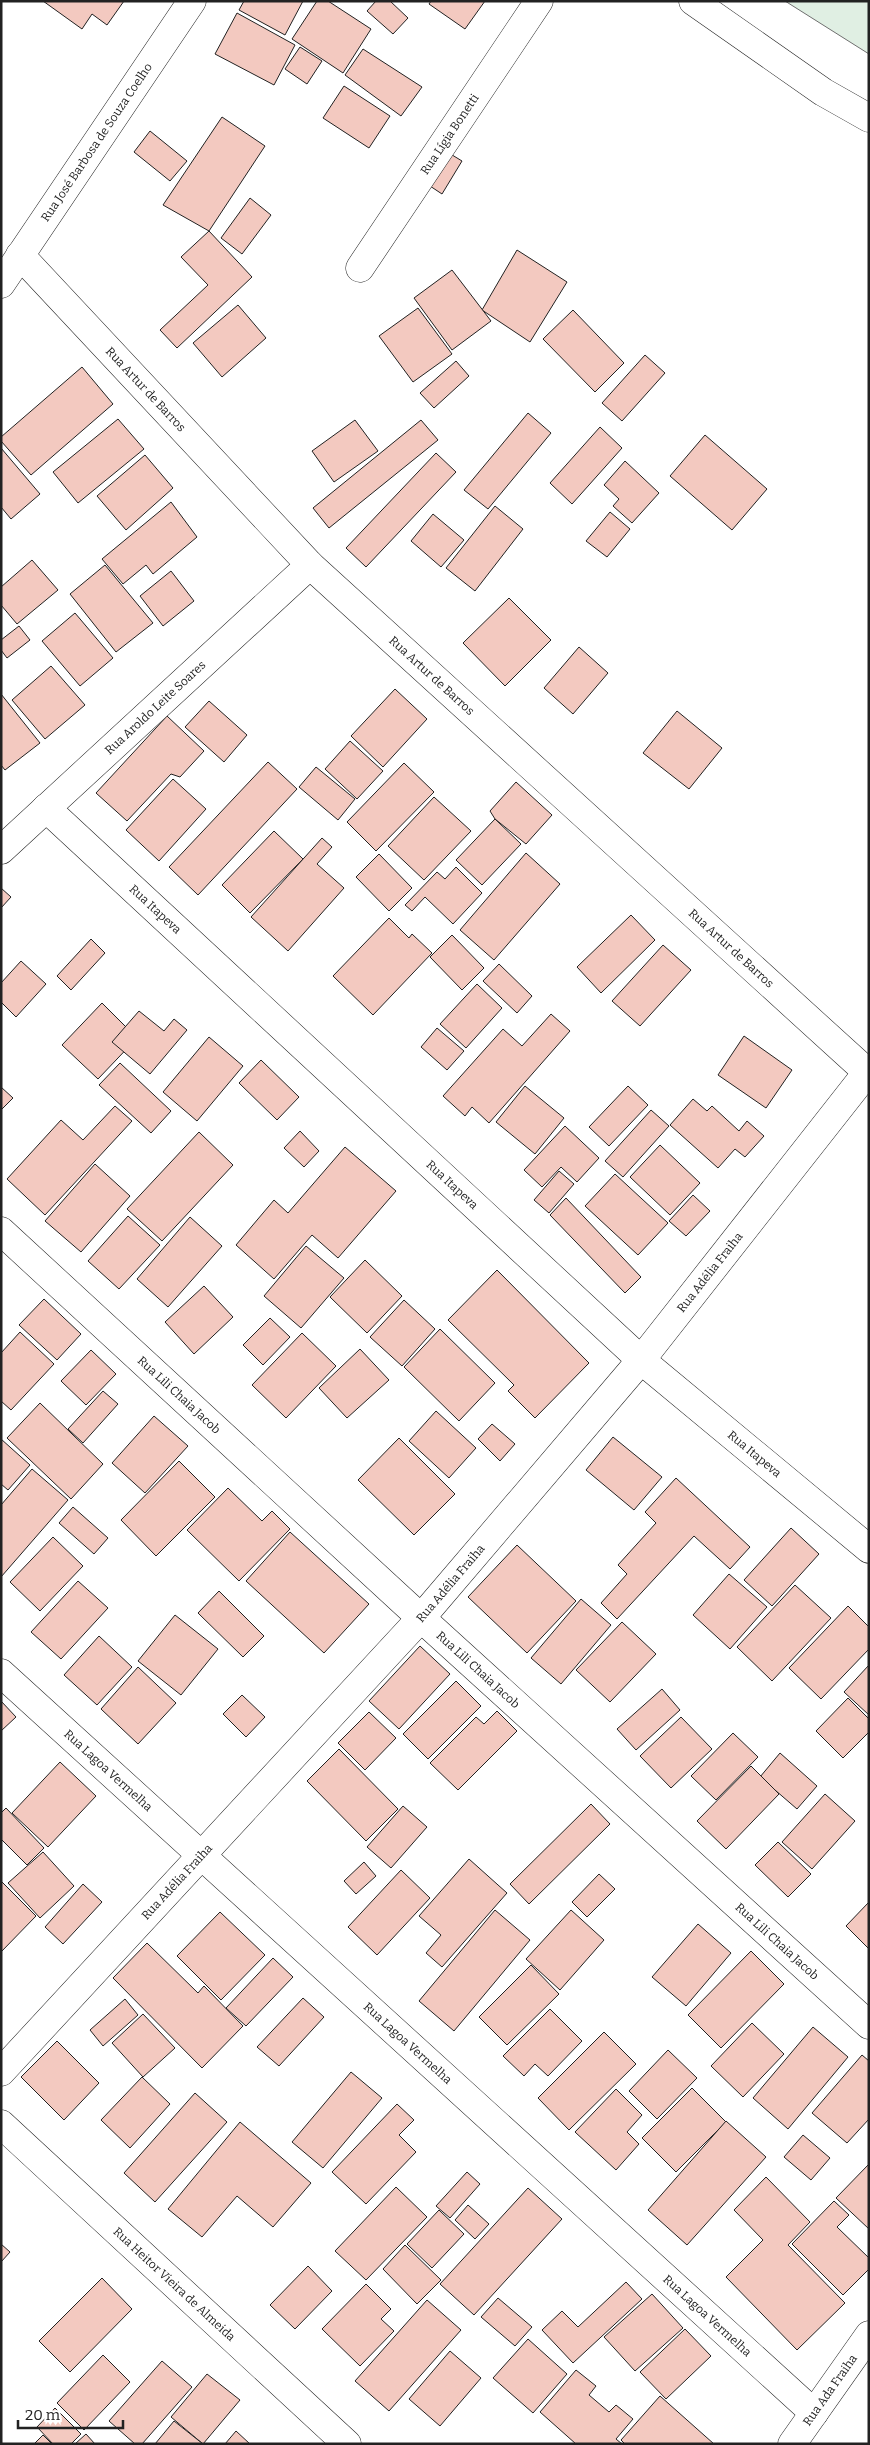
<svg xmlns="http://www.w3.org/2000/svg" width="870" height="2445" viewBox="0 0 870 2445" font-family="Bitter,serif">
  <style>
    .green { fill: #e0efe3; stroke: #6f6f6f }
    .building { fill: #f3c9c0; stroke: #222 }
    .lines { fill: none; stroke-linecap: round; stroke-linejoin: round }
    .minor-casing { stroke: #222; stroke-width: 29 }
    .major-casing { stroke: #222; stroke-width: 29 }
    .minor { stroke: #fff; stroke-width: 28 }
    .major { stroke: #fff; stroke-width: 28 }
    .labels { text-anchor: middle; stroke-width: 4; stroke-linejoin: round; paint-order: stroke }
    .street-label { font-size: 12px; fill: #222; stroke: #fff }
  </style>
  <rect width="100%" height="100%" fill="#fff"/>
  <!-- green -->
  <polygon class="green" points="785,1 869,1 869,54"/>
  <!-- building -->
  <g class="building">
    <polygon points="43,1 124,1 107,25 92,14 82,29"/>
    <polygon points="244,1 303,1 285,35 239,10"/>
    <polygon points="317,1 328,1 371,29 343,73 292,39"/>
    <polygon points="376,1 390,1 408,18 393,34 367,11"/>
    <polygon points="431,1 485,1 465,29 429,4"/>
    <polygon points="237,13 295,45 274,85 215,54"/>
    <polygon points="300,47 322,61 307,84 285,69"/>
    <polygon points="363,49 422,87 401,116 345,75"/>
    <polygon points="344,86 390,116 369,148 323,118"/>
    <polygon points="222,117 265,146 209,231 163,205"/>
    <polygon points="150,131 187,161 170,181 134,152"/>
    <polygon points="444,150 462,161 442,194 424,182"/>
    <polygon points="250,198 271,215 242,254 221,238"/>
    <polygon points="209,231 252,277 177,348 160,330 208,285 181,257"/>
    <polygon points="517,250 567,282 530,342 482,310"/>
    <polygon points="452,270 491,321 452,350 414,298"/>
    <polygon points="238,305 266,338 222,377 193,343"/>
    <polygon points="418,308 452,354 413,382 379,336"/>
    <polygon points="573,310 624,363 595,392 543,339"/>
    <polygon points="645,355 665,373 622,421 602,403"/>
    <polygon points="456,361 469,376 434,408 420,393"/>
    <polygon points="82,367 113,404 31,475 1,441 1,437"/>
    <polygon points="528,413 551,433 488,509 464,490"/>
    <polygon points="118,419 144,449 78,503 53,472"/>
    <polygon points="355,420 378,451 334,482 312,451"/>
    <polygon points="421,420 438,440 329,528 313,508"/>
    <polygon points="600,427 622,448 572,504 550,483"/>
    <polygon points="705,435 767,489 732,530 670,476"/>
    <polygon points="1,448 40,494 11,519 1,507"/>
    <polygon points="436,453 456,472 366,567 346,548"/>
    <polygon points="145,455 173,488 126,530 97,496"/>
    <polygon points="625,461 659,493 632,523 613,506 619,499 604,485"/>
    <polygon points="171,502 197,537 153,574 146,565 123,584 102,559"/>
    <polygon points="495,506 523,529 475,591 446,568"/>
    <polygon points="610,512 630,529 607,557 586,541"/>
    <polygon points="433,514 464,540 441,567 411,541"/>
    <polygon points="32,560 58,590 17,624 1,605 1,587"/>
    <polygon points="105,565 153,623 116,652 70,594"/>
    <polygon points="171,571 194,601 163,626 140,596"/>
    <polygon points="509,598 551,640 505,686 463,643"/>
    <polygon points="75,613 113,658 80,686 42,641"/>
    <polygon points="19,626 30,640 7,658 1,650 1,640"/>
    <polygon points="579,647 608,673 573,714 544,688"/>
    <polygon points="51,666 85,705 45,739 12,700"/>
    <polygon points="395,689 427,719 383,767 351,736"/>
    <polygon points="1,694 40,743 5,770 1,765"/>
    <polygon points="209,701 247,735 224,762 185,727"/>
    <polygon points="677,711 722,748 689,789 643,753"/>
    <polygon points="167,716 204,751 180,777 171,774 127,821 96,793"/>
    <polygon points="350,741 383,771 357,799 325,769"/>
    <polygon points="268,762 297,789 198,895 169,867"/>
    <polygon points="404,763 434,792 376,851 347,822"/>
    <polygon points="316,767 355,799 338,820 299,787"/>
    <polygon points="173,779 206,809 159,861 126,830"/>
    <polygon points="516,782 552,815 526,844 495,819 490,811"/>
    <polygon points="434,797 471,831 424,880 388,846"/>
    <polygon points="495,819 521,844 482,885 456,860"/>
    <polygon points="274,831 303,859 250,913 222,885"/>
    <polygon points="322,838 332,847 317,864 344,888 288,951 251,917"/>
    <polygon points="526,853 560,884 494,960 460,930"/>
    <polygon points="379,854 412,888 389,911 356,877"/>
    <polygon points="456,867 482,893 453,924 425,897 412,911 405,905 437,872 445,879"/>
    <polygon points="1,888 11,897 1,908"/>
    <polygon points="631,915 655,940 601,993 577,967"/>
    <polygon points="389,918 409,938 412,934 432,953 373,1015 333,976"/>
    <polygon points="452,935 484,968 462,990 430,957"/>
    <polygon points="91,939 105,953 71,990 57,976"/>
    <polygon points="663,945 691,970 640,1026 612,1001"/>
    <polygon points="21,961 46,984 16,1017 1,1002 1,983"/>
    <polygon points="499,964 532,996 517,1013 483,981"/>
    <polygon points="477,984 502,1008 466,1048 440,1024"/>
    <polygon points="102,1003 137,1038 98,1079 62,1045"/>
    <polygon points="139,1011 164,1031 174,1019 187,1030 150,1074 112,1042"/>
    <polygon points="551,1014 570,1031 489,1123 472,1107 465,1116 443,1096 503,1029 522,1046"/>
    <polygon points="437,1028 464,1051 447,1070 421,1047"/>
    <polygon points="744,1036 792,1070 766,1108 718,1075"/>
    <polygon points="209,1037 243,1066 197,1121 163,1092"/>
    <polygon points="261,1060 299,1097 277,1120 239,1083"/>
    <polygon points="120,1063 171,1111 151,1133 99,1085"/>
    <polygon points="525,1086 564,1118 535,1154 496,1122"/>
    <polygon points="628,1086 648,1105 609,1146 589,1127"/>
    <polygon points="1,1087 13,1098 1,1110"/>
    <polygon points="693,1099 707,1111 712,1106 739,1131 747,1121 764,1136 745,1157 735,1149 718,1168 670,1125"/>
    <polygon points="115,1106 132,1121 45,1215 7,1179 61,1120 83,1140"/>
    <polygon points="651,1110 669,1126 623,1177 605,1161"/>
    <polygon points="565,1126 599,1158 577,1182 561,1167 542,1187 524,1170"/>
    <polygon points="300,1131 319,1151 304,1167 284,1148"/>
    <polygon points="199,1132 233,1165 162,1241 127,1209"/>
    <polygon points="660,1145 700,1183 670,1215 630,1177"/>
    <polygon points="345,1147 396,1191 338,1258 312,1235 274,1279 236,1245 274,1200 288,1213"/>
    <polygon points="95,1164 130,1196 81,1252 45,1221"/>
    <polygon points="559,1171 574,1184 549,1213 534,1200"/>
    <polygon points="615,1174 668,1223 638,1255 585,1206"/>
    <polygon points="693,1195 710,1211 686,1236 669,1221"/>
    <polygon points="566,1198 641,1277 625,1293 550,1215"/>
    <polygon points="128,1216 160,1245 119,1289 88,1261"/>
    <polygon points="190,1217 222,1246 168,1307 137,1279"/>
    <polygon points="306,1246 344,1278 301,1328 264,1296"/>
    <polygon points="365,1260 402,1296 367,1333 330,1297"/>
    <polygon points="497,1270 589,1363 535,1418 508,1391 514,1385 448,1320"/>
    <polygon points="204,1286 233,1317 194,1354 165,1322"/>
    <polygon points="44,1299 81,1334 57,1360 19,1325"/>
    <polygon points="404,1300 435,1329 402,1366 370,1337"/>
    <polygon points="270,1318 290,1337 263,1365 243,1345"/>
    <polygon points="440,1329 495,1383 459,1421 404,1367"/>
    <polygon points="20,1332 54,1364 11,1410 1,1401 1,1353"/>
    <polygon points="302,1333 336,1366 286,1418 252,1385"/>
    <polygon points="360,1349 389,1380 347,1418 319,1388"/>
    <polygon points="91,1350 116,1374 86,1405 61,1381"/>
    <polygon points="103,1391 118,1404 83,1443 68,1429"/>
    <polygon points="40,1403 103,1464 71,1499 7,1438"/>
    <polygon points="436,1411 476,1448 449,1478 409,1441"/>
    <polygon points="154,1416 188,1446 145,1493 112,1463"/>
    <polygon points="492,1424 515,1444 500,1461 478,1439"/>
    <polygon points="613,1437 662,1477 634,1510 586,1470"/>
    <polygon points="399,1438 455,1494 414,1535 358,1480"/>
    <polygon points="1,1439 30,1465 8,1490 1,1484"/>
    <polygon points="179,1461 215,1497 156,1556 121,1520"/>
    <polygon points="32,1469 68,1500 1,1577 1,1505"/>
    <polygon points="676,1478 750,1547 730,1569 694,1536 617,1619 601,1603 627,1574 618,1565 656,1523 645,1512"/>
    <polygon points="228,1488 262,1521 272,1511 290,1529 239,1581 187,1530"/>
    <polygon points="73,1507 108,1538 94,1554 59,1523"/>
    <polygon points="791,1528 819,1554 772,1606 744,1580"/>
    <polygon points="290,1532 369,1604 324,1653 246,1581"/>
    <polygon points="53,1537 83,1566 40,1611 10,1582"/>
    <polygon points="517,1545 576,1601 527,1653 468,1597"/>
    <polygon points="729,1574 767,1607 730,1649 693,1615"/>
    <polygon points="78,1581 108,1608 61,1659 31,1632"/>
    <polygon points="795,1585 831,1618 772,1681 737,1647"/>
    <polygon points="219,1591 264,1636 243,1657 198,1613"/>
    <polygon points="581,1599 611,1625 561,1684 531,1658"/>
    <polygon points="848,1606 869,1627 869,1649 821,1699 789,1668"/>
    <polygon points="175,1615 218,1649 181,1695 138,1661"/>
    <polygon points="622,1622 656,1654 610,1702 576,1670"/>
    <polygon points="99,1636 132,1667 97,1705 64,1675"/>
    <polygon points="420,1646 450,1674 399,1729 369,1701"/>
    <polygon points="869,1665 869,1715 844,1692"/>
    <polygon points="138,1667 176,1703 138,1744 101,1709"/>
    <polygon points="456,1681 481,1706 428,1759 403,1734"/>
    <polygon points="662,1689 680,1710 636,1750 617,1729"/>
    <polygon points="242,1695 265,1717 246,1737 223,1714"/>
    <polygon points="848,1698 869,1719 869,1732 843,1758 816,1731"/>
    <polygon points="1,1701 16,1717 1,1731"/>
    <polygon points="497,1711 517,1731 458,1790 430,1763 476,1717 484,1724"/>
    <polygon points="369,1712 396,1738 365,1770 338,1743"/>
    <polygon points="681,1717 712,1749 671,1788 640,1756"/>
    <polygon points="733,1733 758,1757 716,1800 691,1776"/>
    <polygon points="339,1749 398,1809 366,1841 307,1781"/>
    <polygon points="780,1753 817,1786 797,1809 760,1777"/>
    <polygon points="60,1762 96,1796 48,1847 12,1813"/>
    <polygon points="751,1766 779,1794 726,1849 697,1821"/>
    <polygon points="825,1794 855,1821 812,1869 782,1842"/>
    <polygon points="591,1804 610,1824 529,1904 510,1884"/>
    <polygon points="403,1806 427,1827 391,1868 367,1847"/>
    <polygon points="6,1808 44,1848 27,1865 1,1839 1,1813"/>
    <polygon points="778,1842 811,1874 788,1897 755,1865"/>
    <polygon points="43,1852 74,1886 40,1918 8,1883"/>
    <polygon points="469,1859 507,1893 442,1967 426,1953 441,1935 419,1916"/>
    <polygon points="364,1862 376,1876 356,1894 344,1881"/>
    <polygon points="401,1870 430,1898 377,1955 348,1927"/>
    <polygon points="599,1874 615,1889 587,1917 572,1902"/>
    <polygon points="1,1881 36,1916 1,1952"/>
    <polygon points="83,1884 102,1902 63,1944 45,1927"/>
    <polygon points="869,1902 869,1949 846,1926"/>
    <polygon points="495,1910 530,1940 454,2031 419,2001"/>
    <polygon points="571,1910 604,1940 560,1990 526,1959"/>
    <polygon points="220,1912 265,1955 221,2000 177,1956"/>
    <polygon points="698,1924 731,1953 686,2006 652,1977"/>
    <polygon points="147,1943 198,1993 204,1986 243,2026 202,2068 113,1978"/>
    <polygon points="751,1951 784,1984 721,2048 688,2015"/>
    <polygon points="273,1958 293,1977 246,2026 226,2008"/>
    <polygon points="531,1965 559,1994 507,2045 479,2017"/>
    <polygon points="303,1998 324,2017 279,2066 257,2047"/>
    <polygon points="125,1999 138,2015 103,2046 90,2030"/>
    <polygon points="550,2009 582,2041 548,2076 535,2064 524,2076 503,2056"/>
    <polygon points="143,2014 175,2048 143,2077 112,2043"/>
    <polygon points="752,2023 784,2054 743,2097 711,2066"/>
    <polygon points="813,2027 848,2057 788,2129 753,2098"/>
    <polygon points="604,2032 636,2064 569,2130 538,2098"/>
    <polygon points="57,2041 99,2083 64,2120 21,2077"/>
    <polygon points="668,2050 697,2078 657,2119 629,2091"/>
    <polygon points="862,2055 869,2061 869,2119 847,2143 812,2113"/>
    <polygon points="351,2072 382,2098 323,2168 292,2142"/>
    <polygon points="142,2077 170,2104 130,2148 101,2120"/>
    <polygon points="692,2088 726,2122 676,2172 642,2138"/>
    <polygon points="616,2089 642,2115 627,2132 639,2144 616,2170 575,2132"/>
    <polygon points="195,2093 227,2122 155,2202 124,2173"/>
    <polygon points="397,2104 414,2120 399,2135 416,2152 366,2204 332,2172"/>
    <polygon points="726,2121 766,2157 687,2245 648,2210"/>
    <polygon points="240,2122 311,2183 273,2227 237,2196 202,2237 168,2209"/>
    <polygon points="803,2135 830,2158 811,2180 784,2157"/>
    <polygon points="869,2164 869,2229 836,2198"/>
    <polygon points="467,2172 480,2184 450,2218 436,2206"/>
    <polygon points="766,2177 810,2222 788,2245 845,2303 797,2350 726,2277 763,2240 734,2210"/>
    <polygon points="396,2187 427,2217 366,2280 335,2251"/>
    <polygon points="528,2188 562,2219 474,2315 440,2284"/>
    <polygon points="834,2201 849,2215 837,2227 869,2258 869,2269 843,2295 792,2244"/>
    <polygon points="468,2205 489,2224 475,2239 455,2220"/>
    <polygon points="439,2210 464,2234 432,2268 407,2244"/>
    <polygon points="1,2244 10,2252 1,2262"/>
    <polygon points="405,2245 441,2280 417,2304 383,2269"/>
    <polygon points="308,2266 332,2291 295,2329 270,2305"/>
    <polygon points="102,2278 132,2309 70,2372 39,2341"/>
    <polygon points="626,2282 642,2299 573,2363 542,2330 562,2311 578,2327"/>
    <polygon points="366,2284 391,2309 381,2319 394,2331 360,2366 322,2329"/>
    <polygon points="652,2294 683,2328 635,2371 604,2337"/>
    <polygon points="498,2298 532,2327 515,2346 481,2317"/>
    <polygon points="427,2300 461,2330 389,2411 355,2381"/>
    <polygon points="685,2329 711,2356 666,2399 640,2372"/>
    <polygon points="528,2339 567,2374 533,2413 493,2378"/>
    <polygon points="450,2351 481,2378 440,2426 409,2399"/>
    <polygon points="103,2355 130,2382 84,2430 57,2403"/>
    <polygon points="162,2361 192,2387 142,2444 135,2444 109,2421"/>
    <polygon points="576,2370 596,2386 589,2395 609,2412 616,2405 633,2419 616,2439 622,2444 576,2444 540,2412"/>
    <polygon points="207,2374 240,2400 203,2444 171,2417"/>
    <polygon points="660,2396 714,2444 625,2444 621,2440"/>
    <polygon points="55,2408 81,2434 71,2444 53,2444 37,2427"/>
    <polygon points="174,2421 203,2444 155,2444"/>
    <polygon points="236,2431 250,2444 225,2444"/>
    <polygon points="86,2434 95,2444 75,2444"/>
    <polygon points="43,2435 52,2444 34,2444"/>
  </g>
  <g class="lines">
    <defs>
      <g id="minor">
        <path id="s1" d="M20 255 310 565 867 1072"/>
        <path id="s2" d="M360 268 539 1"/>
        <path id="s3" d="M1 284 192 1"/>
        <path id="s4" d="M46 808 641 1360 869 1549"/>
        <path id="s5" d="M1 850 310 565"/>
        <path id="s6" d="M1 1231 421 1618 869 2025"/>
        <path id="s7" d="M1 1673 814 2413"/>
        <path id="s8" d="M1 2072 421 1618 641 1360 869 1070"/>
        <path id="s9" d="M1 2124 347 2444"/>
        <path id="s10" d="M792 2444 869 2335"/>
      </g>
      <polyline id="major" points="693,1 823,92 869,118"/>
    </defs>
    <!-- minor casing -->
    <use href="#minor" class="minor-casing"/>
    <!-- major casing -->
    <use href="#major" class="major-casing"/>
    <!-- minor -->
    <use href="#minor" class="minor"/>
    <!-- major -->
    <use href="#major" class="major"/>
  </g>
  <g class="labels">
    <!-- street labels -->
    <g class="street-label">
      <text dy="4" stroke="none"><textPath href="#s2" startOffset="161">Rua Lígia Bonetti</textPath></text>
      <text dy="4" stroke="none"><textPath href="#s3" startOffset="171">Rua José Barbosa de Souza Coelho</textPath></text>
      <text dy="4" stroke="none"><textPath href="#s1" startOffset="184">Rua Artur de Barros</textPath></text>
      <text dy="4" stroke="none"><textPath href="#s1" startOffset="589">Rua Artur de Barros</textPath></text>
      <text dy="4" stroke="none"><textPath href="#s5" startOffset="210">Rua Aroldo Leite Soares</textPath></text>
      <text dy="4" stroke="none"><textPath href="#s4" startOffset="149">Rua Itapeva</textPath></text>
      <text dy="4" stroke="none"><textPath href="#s1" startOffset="994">Rua Artur de Barros</textPath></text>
      <text dy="4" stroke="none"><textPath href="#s4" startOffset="554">Rua Itapeva</textPath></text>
      <text dy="4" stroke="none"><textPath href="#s8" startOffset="1069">Rua Adélia Fraiha</textPath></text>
      <text dy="4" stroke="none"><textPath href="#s6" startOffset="242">Rua Lili Chaia Jacob</textPath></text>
      <text dy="4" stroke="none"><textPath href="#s4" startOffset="959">Rua Itapeva</textPath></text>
      <text dy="4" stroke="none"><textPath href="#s8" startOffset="664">Rua Adélia Fraiha</textPath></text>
      <text dy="4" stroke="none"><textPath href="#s6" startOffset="648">Rua Lili Chaia Jacob</textPath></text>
      <text dy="4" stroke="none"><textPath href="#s7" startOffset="145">Rua Lagoa Vermelha</textPath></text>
      <text dy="4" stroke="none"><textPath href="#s8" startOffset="259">Rua Adélia Fraiha</textPath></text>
      <text dy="4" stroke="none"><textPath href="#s6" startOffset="1052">Rua Lili Chaia Jacob</textPath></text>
      <text dy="4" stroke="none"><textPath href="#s7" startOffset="550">Rua Lagoa Vermelha</textPath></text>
      <text dy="4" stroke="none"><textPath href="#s9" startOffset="236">Rua Heitor Vieira de Almeida</textPath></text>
      <text dy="4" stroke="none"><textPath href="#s7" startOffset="955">Rua Lagoa Vermelha</textPath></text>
      <text dy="4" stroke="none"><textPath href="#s10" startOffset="66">Rua Ada Fraiha</textPath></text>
    </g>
  </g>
  <!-- border -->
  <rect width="870" height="2445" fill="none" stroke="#222222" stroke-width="5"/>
  <!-- scale -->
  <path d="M18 2420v8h105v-8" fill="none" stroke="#222222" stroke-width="2.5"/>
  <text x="25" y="2420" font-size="15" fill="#222222" stroke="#ffffff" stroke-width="4" paint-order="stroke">20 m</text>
</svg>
